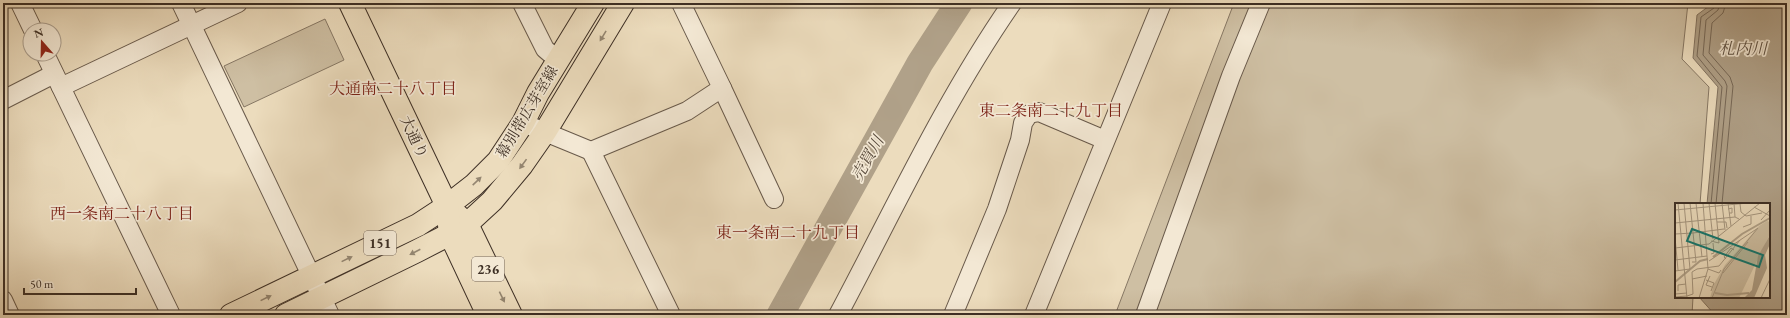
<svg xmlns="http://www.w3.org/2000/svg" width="1790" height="318" viewBox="0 0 1790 318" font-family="'EB Garamond','Noto Serif JP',serif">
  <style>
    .green { fill: #cebfa3; stroke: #867764 }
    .water { fill: #b0a189; stroke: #827361 }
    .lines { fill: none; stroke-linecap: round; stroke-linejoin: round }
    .shore { stroke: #766857; stroke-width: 1 }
    .river { stroke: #b0a189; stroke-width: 27 }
    .minor-casing { stroke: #695a4b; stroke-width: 20 }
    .major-casing { stroke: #3d2f25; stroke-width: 24 }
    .highway-casing { stroke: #3d2f25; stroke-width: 24 }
    .minor { stroke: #f3e8d4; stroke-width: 18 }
    .major { stroke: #ecdcbd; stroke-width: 22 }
    .highway { stroke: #ecdcbd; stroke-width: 22 }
    .oneway { fill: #948671 }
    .labels { text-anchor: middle; stroke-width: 3.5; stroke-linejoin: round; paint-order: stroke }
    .shield { fill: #f3e8d4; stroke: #74665a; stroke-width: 1 }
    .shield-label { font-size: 14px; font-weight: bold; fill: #3d2f25 }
    .street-label { font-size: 15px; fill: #3d2f25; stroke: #f3e8d4 }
    .water-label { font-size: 16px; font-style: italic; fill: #5a4c3e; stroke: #f3e8d4 }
    .neighbourhood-label { font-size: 16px; fill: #7a1f14; stroke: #f3e8d4 }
    .inset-river { fill: none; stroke: #b0a189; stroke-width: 2 }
    .inset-road { fill: none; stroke: #a69780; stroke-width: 1 }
    .view { fill: #0f766e; fill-opacity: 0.15; stroke: #0f766e; stroke-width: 2 }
    .inset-edge { fill: none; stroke: #3d2f25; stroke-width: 2 }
  </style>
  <rect width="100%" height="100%" fill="#ecdcbd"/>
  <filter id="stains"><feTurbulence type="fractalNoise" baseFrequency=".005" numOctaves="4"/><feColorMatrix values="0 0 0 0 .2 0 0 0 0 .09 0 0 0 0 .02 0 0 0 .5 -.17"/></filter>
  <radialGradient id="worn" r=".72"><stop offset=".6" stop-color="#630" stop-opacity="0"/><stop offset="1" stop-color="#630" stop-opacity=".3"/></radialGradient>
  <!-- green -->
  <g class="green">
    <polygon points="1234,3 1688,3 1682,59 1709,87 1700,204 1676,204 1676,297 1693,297 1692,315 1115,315"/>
    <polygon points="325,19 344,60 244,107 224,66"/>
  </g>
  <!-- water -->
  <polygon class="water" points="1713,3 1787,3 1787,315 1715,315 1699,297 1769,297 1769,204 1707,204 1718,87 1693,58 1697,15"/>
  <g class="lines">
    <!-- shore -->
    <g class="shore">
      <polyline points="1711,204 1722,87 1697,56 1701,17 1714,8 1715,3"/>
      <polyline points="1716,204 1727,86 1725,81 1703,55 1706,20 1718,10 1720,3"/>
      <polyline points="1722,204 1733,86 1730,77 1709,53 1712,23 1723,13 1726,3"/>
    </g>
    <!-- river -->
    <polyline class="river" points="780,315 920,63 959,3"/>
    <defs>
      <g id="minor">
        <polyline points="20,3 33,30"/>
        <polyline points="181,3 330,315"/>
        <polyline points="522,3 545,49 558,60"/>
        <polyline points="45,54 171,315"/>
        <polyline points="61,87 238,3"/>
        <polyline points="722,88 774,199"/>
        <polyline points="3,100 54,74"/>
        <polyline points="523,123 591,151 687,111 722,88 681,3"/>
        <polyline points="591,151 671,315"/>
        <polyline points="3,300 10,315"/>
        <path d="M838 315C894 210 944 101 1012 3"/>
        <polyline points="953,315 997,209 1020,140 1023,123 1029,114 1039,112 1105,140"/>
        <polyline points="1034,315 1162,3"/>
        <polyline points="1145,315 1231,76 1261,3"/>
      </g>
      <g id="major">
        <polyline points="231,315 418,225 447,206 474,185 498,161 523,123 538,93 593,3"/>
        <polyline points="286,315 417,251 450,234 467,224 492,201 522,165 545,132 623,3"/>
      </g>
      <g id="highway">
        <polyline points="350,3 447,206 467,224 511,315"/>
        <polyline points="447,206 450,234 488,315"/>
      </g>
    </defs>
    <!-- minor casing -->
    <use href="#minor" class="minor-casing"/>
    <!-- major casing -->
    <use href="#major" class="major-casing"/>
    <!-- highway casing -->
    <use href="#highway" class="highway-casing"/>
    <!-- minor -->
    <use href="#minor" class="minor"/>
    <!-- major -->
    <use href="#major" class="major"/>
    <!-- highway -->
    <use href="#highway" class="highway"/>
  </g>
  <!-- one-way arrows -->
  <defs><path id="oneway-solid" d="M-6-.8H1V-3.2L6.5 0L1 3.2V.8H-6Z"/></defs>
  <g class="oneway">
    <use href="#oneway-solid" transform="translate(603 36) rotate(121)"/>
    <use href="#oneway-solid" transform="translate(523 164) rotate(126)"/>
    <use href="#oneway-solid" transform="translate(477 181) rotate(-44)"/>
    <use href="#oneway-solid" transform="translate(415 252) rotate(153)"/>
    <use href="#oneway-solid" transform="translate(347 259) rotate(-26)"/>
    <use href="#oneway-solid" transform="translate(502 297) rotate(64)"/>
    <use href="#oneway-solid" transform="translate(266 298) rotate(-26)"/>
  </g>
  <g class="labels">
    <!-- shield labels -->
    <g class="shield">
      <rect x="364" y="231" width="32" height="24" rx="3"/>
      <rect x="472" y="257" width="32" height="24" rx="3"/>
    </g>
    <g class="shield-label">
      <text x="380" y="248">151</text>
      <text x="488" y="274">236</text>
    </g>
    <!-- street labels -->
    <g class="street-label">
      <text transform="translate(527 112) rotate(-59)" y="5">幕別帯広芽室線</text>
      <text transform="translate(414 137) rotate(65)" y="5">大通り</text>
    </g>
    <!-- water labels -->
    <g class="water-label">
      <text x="1743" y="54">札内川</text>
      <text transform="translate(867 158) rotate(-61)" y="6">売買川</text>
    </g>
    <!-- neighbourhood labels -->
    <g class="neighbourhood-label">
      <text x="393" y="94">大通南二十八丁目</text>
      <text x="1051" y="116">東二条南二十九丁目</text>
      <text x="122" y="219">西一条南二十八丁目</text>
      <text x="788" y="238">東一条南二十九丁目</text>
    </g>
  </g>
  <!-- overview -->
  <g transform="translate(1675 203)">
    <rect width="95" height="95" fill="#ecdcbd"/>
    <path d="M92 18 95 19V31L64 95H35L39 81 50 62 84 23Z" fill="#cebfa3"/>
    <path d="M95 32V41L90 52 92 65 79 95H69L77 87 83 53Z" fill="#b0a189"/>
    <path class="inset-river" d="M38 54 67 31 95 15M0 79 25 58 33 56M40 90 52 92 74 90"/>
    <path class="inset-road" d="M3 0 12 95M15 0 21 59H17M21 0 27 54M34 0 38 36M47 0 50 27M53 0 56 23M59 0 60 14M65 1 66 9 71 13 87 10M79 4 95 13M53 6 57 5V10H54M0 7 73 0M86 17 95 7M42 19H51L52 25M0 20 60 14 64 16M68 24 76 21V13M18 30 49 26M0 31 18 30M0 34 3 67M36 38 44 40 40 0M0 45 34 41 85 0M36 51 39 50 38 40M51 56 49 54 56 45 59 47M0 57 32 53M34 58 83 25 49 66 37 95M33 66 44 70 46 67M0 68 15 66 9 0M48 70 73 39M35 73 31 82 37 84M17 76 32 73M31 77 39 80 36 88M3 88V82L11 81M0 91 12 90M12 93 18 91 17 69 22 66 44 63 65 37M0 94 12 93M24 95 33 66 28 0M86 95 95 76"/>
    <path class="view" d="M17 26 88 52 84 64 12 38Z"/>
    <rect width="95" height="95" class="inset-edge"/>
  </g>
  <!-- margin -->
  <rect width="1790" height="318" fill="none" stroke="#ecdcbd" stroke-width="16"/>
  <rect x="4" y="4" width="1782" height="310" fill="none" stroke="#3d2f25" stroke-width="2"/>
  <rect x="8" y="8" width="1774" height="302" fill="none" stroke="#3d2f25"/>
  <!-- north arrow -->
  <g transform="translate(42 42) rotate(340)"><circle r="19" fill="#f3e8d4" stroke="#aa9e8e"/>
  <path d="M0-3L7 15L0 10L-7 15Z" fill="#8f2418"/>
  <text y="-6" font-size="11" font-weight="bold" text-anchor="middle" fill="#3d2f25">N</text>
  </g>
  <!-- scale -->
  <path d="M24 288v6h112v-6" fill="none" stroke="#3d2f25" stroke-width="2"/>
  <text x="30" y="288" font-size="12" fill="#3d2f25" stroke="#f3e8d4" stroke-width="3" paint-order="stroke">50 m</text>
  <rect width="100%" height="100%" filter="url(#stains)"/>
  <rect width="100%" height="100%" fill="url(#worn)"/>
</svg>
